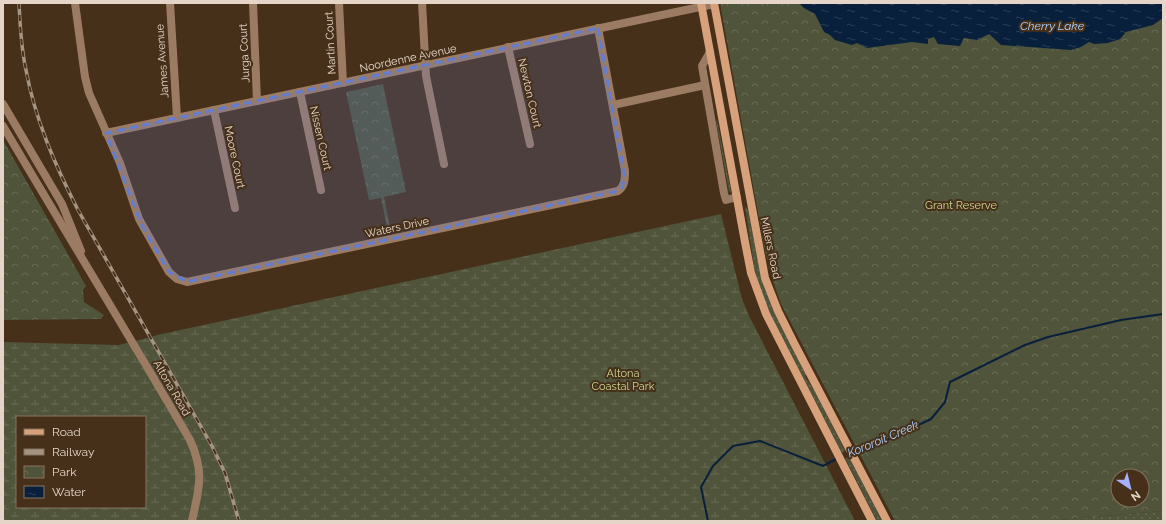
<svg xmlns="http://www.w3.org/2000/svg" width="1166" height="524" viewBox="0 0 1166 524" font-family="Raleway,sans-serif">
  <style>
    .grass { fill: url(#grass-dots) }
    .wetland { fill: url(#wetland-marsh); fill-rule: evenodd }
    .park { fill: url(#park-crowns); fill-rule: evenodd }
    .garden { fill: #4f543b }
    .water { fill: url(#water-ripples) }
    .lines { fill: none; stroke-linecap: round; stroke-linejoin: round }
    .stream { stroke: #08203b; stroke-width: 2 }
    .street { stroke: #9c7b63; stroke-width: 8 }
    .secondary { stroke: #d6a17b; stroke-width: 8 }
    .rail-casing { stroke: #a69483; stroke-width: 3.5 }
    .rail { stroke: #46301a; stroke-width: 2; stroke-dasharray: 6; stroke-linecap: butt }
    .marked { fill: #637dd2; fill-opacity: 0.2; stroke: #637dd2; stroke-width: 3; stroke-dasharray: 8 5; stroke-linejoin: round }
    .labels { text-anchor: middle; stroke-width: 4; stroke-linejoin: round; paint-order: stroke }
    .street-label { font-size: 11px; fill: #e4d5c8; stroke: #46301a }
    .park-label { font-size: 11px; fill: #cdd995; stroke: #46301a }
    .water-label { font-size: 12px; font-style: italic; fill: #aed2fd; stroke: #46301a }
  </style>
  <defs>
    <pattern id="grass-dots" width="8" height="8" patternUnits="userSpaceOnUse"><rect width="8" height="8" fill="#4f543b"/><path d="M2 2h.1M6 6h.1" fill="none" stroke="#686c56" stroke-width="1.8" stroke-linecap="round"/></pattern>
    <pattern id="wetland-marsh" width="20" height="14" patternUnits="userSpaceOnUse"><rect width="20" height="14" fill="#4f543b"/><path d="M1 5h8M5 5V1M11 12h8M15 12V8" fill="none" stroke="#686c56"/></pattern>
    <pattern id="park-crowns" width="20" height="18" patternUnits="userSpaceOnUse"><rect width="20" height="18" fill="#4f543b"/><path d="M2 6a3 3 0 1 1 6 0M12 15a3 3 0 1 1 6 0" fill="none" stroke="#686c56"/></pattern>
    <pattern id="water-ripples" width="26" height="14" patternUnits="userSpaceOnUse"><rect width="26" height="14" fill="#08203b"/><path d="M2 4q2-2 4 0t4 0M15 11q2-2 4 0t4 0" fill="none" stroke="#2c4056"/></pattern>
  </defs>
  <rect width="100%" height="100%" fill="#46301a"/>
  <!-- grass -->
  <g class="grass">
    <polygon points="717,120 731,191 730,193 729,192 716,121"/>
    <polygon points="745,207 746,207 748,210 761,277 807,374 805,376 817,395 845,451 842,453 765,303 755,273"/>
    <polygon points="845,458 850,458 882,521 877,521"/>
    <polygon points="1163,511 1163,521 1047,521"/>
  </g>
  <!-- wetland -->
  <path class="wetland" d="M721 214 742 299 749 316 855 521H3V342L119 345 151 337 157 335ZM17 417H145V507H17Z"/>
  <!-- park -->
  <g class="park">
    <path d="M720 3H1163V511L1047 521H895L781 304 772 278 764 246ZM1118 476H1142V500H1118Z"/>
    <polygon points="383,84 406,192 384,197 391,232 388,232 381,198 369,200 346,92"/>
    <polygon points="3,140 86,286 83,290 84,302 104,315 101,319 3,320"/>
  </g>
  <!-- garden -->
  <polygon class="garden" points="382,124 384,134 370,138 367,128"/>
  <!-- water -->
  <polygon class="water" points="799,3 1163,3 1163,18 1153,25 1126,32 1120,39 1108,43 1094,44 1089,42 1081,47 1071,50 1001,45 989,34 977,40 964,38 960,46 938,44 934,37 928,39 928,44 912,42 867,48 857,43 852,45 835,40 830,35 824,32 815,14 804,8"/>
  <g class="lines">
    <!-- stream -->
    <g class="stream">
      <polyline points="853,451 860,448 887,440 931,419 945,402 950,382 1025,345 1048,337 1121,320 1163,314"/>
      <polyline points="708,521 701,487 713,466 733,446 760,441 823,466 838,458"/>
    </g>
    <!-- street -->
    <g class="street">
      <path d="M75 3 85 77 89 93 120 163 139 219 169 272 177 279 187 282 618 191C625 186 625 179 625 171L598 28"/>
      <polyline points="170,3 177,118"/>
      <polyline points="253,3 257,101"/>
      <polyline points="339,3 343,83"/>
      <polyline points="422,3 426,76 444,164"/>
      <polyline points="508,47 530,144"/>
      <polyline points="710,52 702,66 724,193 726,200 737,197"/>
      <polyline points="300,92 321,190"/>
      <polyline points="3,104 62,204 81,251"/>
      <polyline points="613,105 705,85"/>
      <polyline points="214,110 235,208"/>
      <path d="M3 126C65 231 129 335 190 440 205 473 199 488 192 521"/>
      <polyline points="106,133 714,4"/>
    </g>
    <!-- secondary -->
    <g class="secondary">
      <polyline points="701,3 745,242 751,273 766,314 872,521"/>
      <polyline points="714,3 765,278 778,311 794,343 887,521"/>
    </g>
    <defs>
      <path id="rail" d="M19 3C20 25 21 48 26 70 35 119 55 165 78 210L212 446 225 473 239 521"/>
    </defs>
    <!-- rail casing -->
    <use href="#rail" class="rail-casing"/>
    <!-- rail -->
    <use href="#rail" class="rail"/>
  </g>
  <!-- marked area -->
  <path class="marked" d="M598 28 625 177 622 188 614 192 187 282 169 272 142 226 106 133Z"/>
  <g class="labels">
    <!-- street labels -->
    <g class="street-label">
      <text transform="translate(330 43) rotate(-93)" y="4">Martin Court</text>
      <text transform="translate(244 53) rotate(-93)" y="4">Jurga Court</text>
      <text transform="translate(408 58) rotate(-12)" y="4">Noordenne Avenue</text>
      <text transform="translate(162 61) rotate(-94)" y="4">James Avenue</text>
      <text transform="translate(530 93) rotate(77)" y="4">Newton Court</text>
      <text transform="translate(321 138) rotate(77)" y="4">Nissen Court</text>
      <text transform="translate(235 157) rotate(78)" y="4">Moore Court</text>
      <text transform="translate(397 227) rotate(-12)" y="4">Waters Drive</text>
      <text transform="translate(771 248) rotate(78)" y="4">Millers Road</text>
      <text transform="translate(172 388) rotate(60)" y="4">Altona Road</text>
    </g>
    <!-- park labels -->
    <g class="park-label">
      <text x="961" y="209">Grant Reserve</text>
      <text x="623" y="377">Altona<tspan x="623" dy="13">Coastal Park</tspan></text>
    </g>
    <!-- water labels -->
    <g class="water-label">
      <text x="1052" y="30">Cherry Lake</text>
      <text transform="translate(883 439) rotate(-23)" y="4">Kororoit Creek</text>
    </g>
  </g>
  <!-- border -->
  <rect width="1166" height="524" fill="none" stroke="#e4d5c8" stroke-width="8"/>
  <!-- legend -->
  <rect x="16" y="416" width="130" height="92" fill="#46301a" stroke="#857260"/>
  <rect x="24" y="429" width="20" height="6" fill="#d6a17b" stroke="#857260"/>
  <text x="52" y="436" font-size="12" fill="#e4d5c8">Road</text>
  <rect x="24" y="449" width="20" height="6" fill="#a69483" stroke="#857260"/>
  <text x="52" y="456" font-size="12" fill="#e4d5c8">Railway</text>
  <rect x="24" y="466" width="20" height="12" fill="url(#park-crowns)" stroke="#857260"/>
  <text x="52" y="476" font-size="12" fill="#e4d5c8">Park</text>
  <rect x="24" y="486" width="20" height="12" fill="url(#water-ripples)" stroke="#857260"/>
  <text x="52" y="496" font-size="12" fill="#e4d5c8">Water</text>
  <!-- north arrow -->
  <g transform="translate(1130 488) rotate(145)"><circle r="19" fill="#46301a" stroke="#857260"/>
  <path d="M0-3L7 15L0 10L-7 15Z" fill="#a6b1fc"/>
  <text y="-6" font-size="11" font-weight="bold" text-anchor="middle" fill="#e4d5c8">N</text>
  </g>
</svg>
